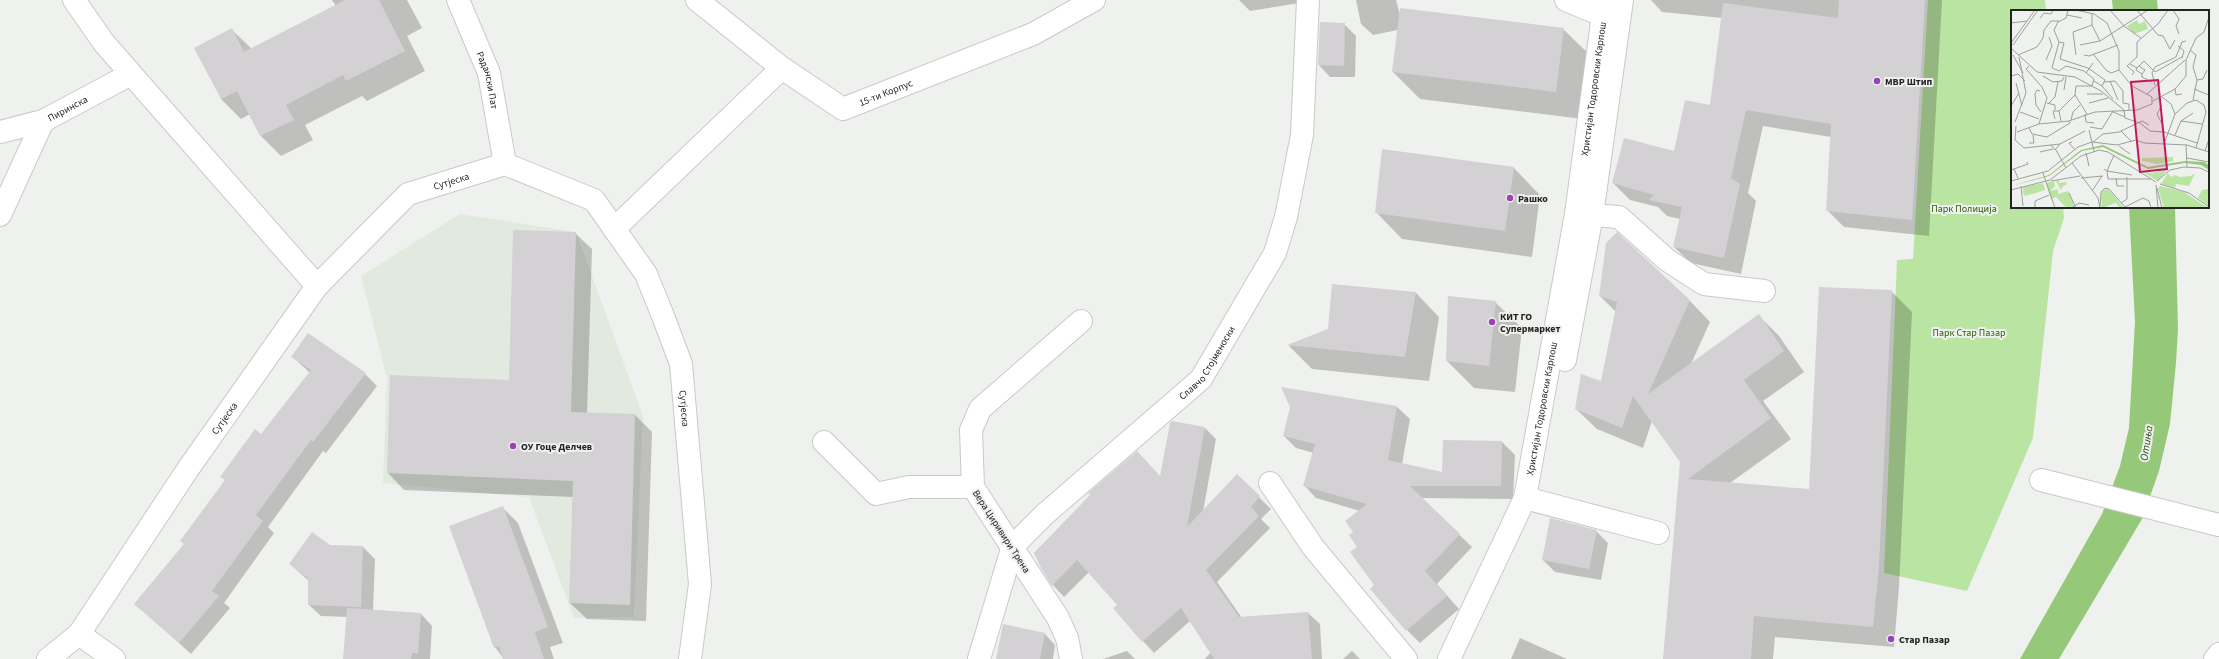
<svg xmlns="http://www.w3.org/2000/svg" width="2219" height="659" viewBox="0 0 2219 659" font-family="'Source Sans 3',sans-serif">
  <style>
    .built { fill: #e2e9df }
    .green { fill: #b9e4a2 }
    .water { fill: #95c979 }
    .shadow { fill: #0003 }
    .building { fill: #d3d1d4 }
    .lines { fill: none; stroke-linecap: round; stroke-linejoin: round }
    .minor-casing { stroke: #c8cac7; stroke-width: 24 }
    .minor { stroke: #fff; stroke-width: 22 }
    .poi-dot { fill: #9745b4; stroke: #eff1ee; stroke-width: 1.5 }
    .labels { text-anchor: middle; stroke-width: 4; stroke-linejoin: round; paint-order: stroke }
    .street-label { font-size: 10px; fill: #232423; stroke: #eff1ee }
    .poi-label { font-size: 10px; font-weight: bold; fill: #232423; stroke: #eff1ee; text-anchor: start }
    .park-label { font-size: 10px; fill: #2d5b05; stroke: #eff1ee }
    .water-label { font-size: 11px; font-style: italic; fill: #2a4a14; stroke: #eff1ee }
    .inset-road { fill: none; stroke: #9d9f9d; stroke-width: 1 }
    .view { fill: #c2185b; fill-opacity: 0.15; stroke: #c2185b; stroke-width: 2 }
    .inset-edge { fill: none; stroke: #232423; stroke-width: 2 }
  </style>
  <rect width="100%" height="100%" fill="#eff1ee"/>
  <!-- built -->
  <polygon class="built" points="460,214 576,232 643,416 634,617 574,618 529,497 383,483 387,379 361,276"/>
  <!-- green -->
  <polygon class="green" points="1928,0 2045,0 2046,11 2012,11 2012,207 2063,207 2064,218 2053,251 2033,438 1967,591 1884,573 1897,260 1913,259"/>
  <!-- water -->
  <g class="water">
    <polygon points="2112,0 2157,0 2158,11 2113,11"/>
    <polygon points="2129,207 2175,207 2178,329 2176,363 2170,424 2159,471 2142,519 2059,659 2020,659 2102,514 2120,466 2129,428 2135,322"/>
  </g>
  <!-- shadow -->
  <g class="shadow">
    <polygon points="332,0 407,0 422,28 407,36 425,71 367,101 362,96 305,125 313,140 281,156 261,136 250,114 241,119 221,99 232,30 252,49 336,6"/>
    <polygon points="1239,0 1319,0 1250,11"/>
    <polygon points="1356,0 1396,0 1400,15 1563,29 1591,56 1583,119 1420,99 1393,72 1398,30 1373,35 1361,24"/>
    <polygon points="1651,0 1942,0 1929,236 1844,227 1827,210 1831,137 1763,126 1748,193 1756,201 1741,274 1691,263 1674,247 1680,219 1667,216 1658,207 1630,200 1613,183 1675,152 1711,106 1722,18 1662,12"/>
    <polygon points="1344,24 1356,36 1355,77 1330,77 1319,65"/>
    <polygon points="1514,168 1540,195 1532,257 1402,239 1376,212"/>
    <polygon points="575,233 592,249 587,414 635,415 652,432 646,621 587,619 570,603 573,497 404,490 388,473 510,381"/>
    <polygon points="1891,291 1912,312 1899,587 1894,647 1775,637 1773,659 1664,659 1681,461 1652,421 1643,448 1597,429 1576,409 1602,382 1616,312 1600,296 1690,301 1710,322 1691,364 1759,316 1779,336 1804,372 1763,401 1791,439 1730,483 1810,490"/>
    <polygon points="1416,293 1439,317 1429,381 1312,369 1289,346"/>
    <polygon points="1495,302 1522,328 1515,392 1474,388 1447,361"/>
    <polygon points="308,334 365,374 377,386 326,453 323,451 268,527 274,533 224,603 230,608 191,654 135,603 185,544 225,480 222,477 261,435 310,373 293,357"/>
    <polygon points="1397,407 1410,419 1402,464 1443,474 1502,442 1515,455 1513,499 1421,498 1472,547 1437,584 1459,609 1420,643 1407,630 1375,585 1355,532 1360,511 1316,498 1304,485 1314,453 1296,448 1284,436"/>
    <polygon points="1172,422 1205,428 1216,439 1203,512 1237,476 1271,509 1261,519 1270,528 1217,582 1242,618 1308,613 1320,624 1322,659 1205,659 1211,652 1190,621 1154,653 1143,641 1118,605 1089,572 1064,597 1053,585 1042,568 1161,477"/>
    <polygon points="503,508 518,523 563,643 550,647 554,659 504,659 495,647"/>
    <polygon points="1596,531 1608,543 1601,580 1555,572 1543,560"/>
    <polygon points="330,546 363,547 375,559 373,611 421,614 432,626 430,659 344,659 347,617 321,616 309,605 309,581 290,564"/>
    <polygon points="1044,633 1055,645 1053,659 997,659"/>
    <polygon points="1520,638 1567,659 1511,659"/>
    <polygon points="1127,651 1135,659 1103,659"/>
    <polygon points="1352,651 1360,659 1343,659"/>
  </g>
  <!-- building -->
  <g class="building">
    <polygon points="345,0 379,0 405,51 346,81 343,75 286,105 294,120 260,136 237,91 221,99 194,48 232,28 244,52"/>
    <polygon points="1839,0 1925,0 1912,220 1826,211 1831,124 1746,110 1731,178 1740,184 1724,258 1673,247 1682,207 1649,200 1654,195 1612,183 1624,138 1674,151 1685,100 1710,105 1723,3 1838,18"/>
    <polygon points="1400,8 1564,28 1556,92 1392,72"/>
    <polygon points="1320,22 1345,23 1344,66 1318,65"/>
    <polygon points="1382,149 1514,167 1505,231 1375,213"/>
    <polygon points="513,230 576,232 571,412 635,414 630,605 569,603 573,481 387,473 390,375 509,380"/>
    <polygon points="1617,232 1690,300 1648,394 1759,314 1784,351 1744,380 1771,418 1688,479 1809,489 1819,287 1892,290 1879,566 1873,627 1754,616 1751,659 1663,659 1680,462 1633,396 1622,428 1575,409 1581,374 1601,381 1617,302 1599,296 1606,243"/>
    <polygon points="1332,284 1416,292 1405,357 1287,345 1328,329"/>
    <polygon points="1448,296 1496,301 1489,366 1446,361"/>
    <polygon points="308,333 366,373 313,442 311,440 256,515 263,521 212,591 219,596 179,643 134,604 184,544 180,541 225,480 220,477 255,429 261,434 311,370 291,357"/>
    <polygon points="1281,387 1397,406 1388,460 1442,472 1443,440 1502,441 1501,486 1410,486 1460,534 1425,571 1447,596 1406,631 1370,589 1374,585 1350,552 1357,547 1349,535 1353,532 1345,521 1367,504 1303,486 1315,444 1283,436 1290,407"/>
    <polygon points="1172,421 1205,427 1187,527 1237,474 1260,496 1251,507 1259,516 1206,570 1239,617 1308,612 1312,659 1214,659 1181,608 1142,642 1113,608 1117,605 1077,560 1052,586 1041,568 1034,553 1090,495 1088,493 1137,451 1160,476 1170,423"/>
    <polygon points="503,506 548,627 535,632 544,659 503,659 499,646 494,648 449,526"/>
    <polygon points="1550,518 1597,530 1589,569 1542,560"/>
    <polygon points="312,532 330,545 363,546 361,607 308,605 308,578 289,564"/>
    <polygon points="347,608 421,613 418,653 412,653 411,659 343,659"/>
    <polygon points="1003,624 1045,633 1040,659 996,659"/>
  </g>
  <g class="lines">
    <defs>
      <g id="minor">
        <polyline points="74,0 104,43 317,286"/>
        <path id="s1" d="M458 0 489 73 505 164"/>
        <path id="s2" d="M697 0 782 68 843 109 1033 34 1094 0"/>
        <polyline points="1566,0 1616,21"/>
        <path id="s3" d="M0 132 43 121 131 74"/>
        <polyline points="1577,214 1619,217 1667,260 1704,284 1764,291"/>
        <polyline points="0,215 43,121"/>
        <polyline points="614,229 782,68"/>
        <polyline points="1565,360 1592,215 1622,0"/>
        <polyline points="824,442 876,494 909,487 973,487"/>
        <polyline points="2041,480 2219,525"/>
        <polyline points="1270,483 1313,547 1406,659"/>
        <polyline points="1525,498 1658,533"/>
        <polyline points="79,634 114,659"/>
        <path id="s4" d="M48 659 79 634 188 469 317 286 408 194 505 164 594 200 646 274 663 316 681 364 700 584 690 659"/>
        <path id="s5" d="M979 659 1013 546 1045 514 1201 379 1275 253 1286 217 1302 135 1308 0"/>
        <polyline points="1071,659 1067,638 1058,618 973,487 971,430 980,409 1081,321"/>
        <path id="s6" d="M1449 659 1525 498 1576 214 1605 0"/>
        <polyline points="2215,659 2219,654"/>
      </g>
    </defs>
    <!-- minor casing -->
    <use href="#minor" class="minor-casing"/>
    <!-- minor -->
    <use href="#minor" class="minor"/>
  </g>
  <!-- markers -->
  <g class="poi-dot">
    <circle cx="1877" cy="81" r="4"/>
    <circle cx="1510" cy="198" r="4"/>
    <circle cx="1492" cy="322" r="4"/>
    <circle cx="513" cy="446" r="4"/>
    <circle cx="1891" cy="639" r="4"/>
  </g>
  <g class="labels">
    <!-- street labels -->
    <g class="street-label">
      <text dy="4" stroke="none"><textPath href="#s1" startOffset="86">Радански Пат</textPath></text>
      <text dy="4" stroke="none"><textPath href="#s6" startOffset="593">Христијан Тодоровски Карпош</textPath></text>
      <text dy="4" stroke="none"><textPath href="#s2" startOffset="228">15-ти Корпус</textPath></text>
      <text dy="4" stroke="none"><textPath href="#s3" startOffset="72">Пиринска</textPath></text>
      <text dy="4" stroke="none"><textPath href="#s4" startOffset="636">Сутјеска</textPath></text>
      <text dy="4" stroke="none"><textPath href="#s5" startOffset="386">Славчо Стојменоски</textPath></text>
      <text dy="4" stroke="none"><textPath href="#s6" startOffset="269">Христијан Тодоровски Карпош</textPath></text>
      <text dy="4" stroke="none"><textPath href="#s4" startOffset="1020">Сутјеска</textPath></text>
      <text dy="4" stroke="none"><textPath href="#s4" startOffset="300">Сутјеска</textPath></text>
      <text transform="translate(1002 531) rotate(57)" y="4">Вера Циривири Трена</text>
    </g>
    <!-- poi labels -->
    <g class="poi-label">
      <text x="1885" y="85">МВР Штип</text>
      <text x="1518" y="202">Рашко</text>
      <text x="1500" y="320">КИТ ГО<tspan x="1500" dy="12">Супермаркет</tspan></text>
      <text x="521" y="450">ОУ Гоце Делчев</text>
      <text x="1899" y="643">Стар Пазар</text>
    </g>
    <!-- park labels -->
    <g class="park-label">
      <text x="1964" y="212">Парк Полиција</text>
      <text x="1969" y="336">Парк Стар Пазар</text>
    </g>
    <!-- water labels -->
    <g class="water-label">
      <text transform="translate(2146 443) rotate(-81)" y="4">Отиња</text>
    </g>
  </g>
  <!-- overview -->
  <g transform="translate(2011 10)">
    <rect width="198" height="198" fill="#eff1ee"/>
    <path d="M126 10 128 14 134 11 137 19 123 24 116 16ZM162 147V151L147 154 131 151V148ZM156 160 147 171 132 162 141 163ZM157 163 160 167 164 165 168 167 180 166 184 163 178 176 165 174 164 178 150 174ZM48 170V173L55 172 56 175 52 176 50 180 45 171H43L44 176 39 181 47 179V184L57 181 63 195 60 197 56 198 45 187 40 189 35 173ZM32 173 34 180 14 186 12 183V177ZM149 176 173 182 197 198H153L147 178ZM96 179 100 182 112 197 109 198 105 193 91 198 90 185 92 180ZM198 179V196L187 188 191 180Z" fill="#b9e4a2"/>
    <path d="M92 135 137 157 174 151 193 152 198 155V160L190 155 174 153 137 159 92 137 71 141 38 166 0 176 38 165 70 140Z" fill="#95c979"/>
    <path class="inset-road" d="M57 0 55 8 47 12 43 20 48 32 53 33 49 49 77 58 94 70 91 76M99 0 113 16 130 28M126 0 147 25 152 26 159 39 164 30M162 0 168 9 165 16 168 24M81 4V15L89 31M56 5 71 8M29 8 33 3 40 4 42 0M0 13 16 11M48 32 41 58 48 61 55 56 73 61 83 69 81 76M0 33 24 0M2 35 27 0M69 35 89 31 137 0M167 36 173 41 171 48M0 38 26 62 64 67 90 81 113 100M179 40 185 45 182 57 186 70 182 90M82 44 95 60 100 63 108 60M2 45 12 63M7 45 26 37 32 28 33 20 40 11H48M65 45 62 22 81 15M73 45 78 46 107 35M35 50 41 36 38 27M119 54 126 58 133 51 144 62 171 47M18 56 15 59 31 77 36 88 28 114M126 58 125 60 131 64 134 60 128 56M75 63 82 53M131 64V67L141 72M121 65 123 62 116 56 126 47V32L147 14 157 0M0 66 7 64 14 71M32 66 42 72 51 71 53 67M186 70 192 69 196 60M83 71 91 76 102 89M99 71 107 90M93 72 104 71 107 75 112 81V93L118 94V100M5 73 11 96M144 75 141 63 144 57 165 47 171 32 175 31M164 79 165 85 171 84M183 79 198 85M53 80 55 67M29 81 26 80 24 84 25 95 30 102M76 84H92M136 84 174 50M64 85 76 104M151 87 160 94 164 104M142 91 164 79 175 66V50L185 28 193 22 198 7M36 93 44 95V100M78 93 97 88M37 94 44 87 47 72M0 96 8 83M113 100 114 108 129 113 139 121 153 122 186 133M9 102 28 109M102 102 114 107M74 104 75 112 83 113M44 109 42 101H48M60 110 62 102 69 95M50 111 48 101 64 85 65 76H81M170 111 191 114M4 112 15 83 8 47M151 114 146 104 151 95M5 116 4 130 13 138 49 134 74 121M79 117 91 119M18 118 21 124 36 127 59 113 58 111M91 119 102 101M78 120 83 141M110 121 120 131M6 122 28 114 58 111 84 102 126 100 141 94V87L121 76 108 60V41L96 13 83 4 65 0M164 125 170 111 182 103M61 132 58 133 64 140M82 132 92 124 108 122 131 111 138 115M18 133H23L22 125M153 134 164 104 176 93 185 90 193 95 195 102 185 138M40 135 44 140 49 134M175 135 176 157M108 136 119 144M45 140 55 158M194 141 198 129M29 142 42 139M75 143 78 156M103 145 96 161 121 165M176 148 198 152M61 153 87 188 89 198M3 159 17 154 16 152M93 159 96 161 97 169H140M0 160 3 159 7 168M32 163 44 198M70 168 92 166M105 168 106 176H113M0 171 37 161 67 137 81 132 106 135 125 130 133 133 176 135 198 142M40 171 69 166M146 171 159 160 173 157 189 158 198 162M149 174 178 183 198 197M145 175 147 198M10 176 12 196M146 178 151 198M0 180 39 170 70 146 88 140 97 142 145 172M81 181 91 166M58 183 65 198M110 193 116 189V167M24 198V191L38 185M60 198 68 193 78 195M89 198 90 182 94 178 98 179 114 197 132 188 138 191 140 198"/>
    <path class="view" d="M147 70 156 159 129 162 120 72Z"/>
    <rect width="198" height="198" class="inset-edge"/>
  </g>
</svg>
